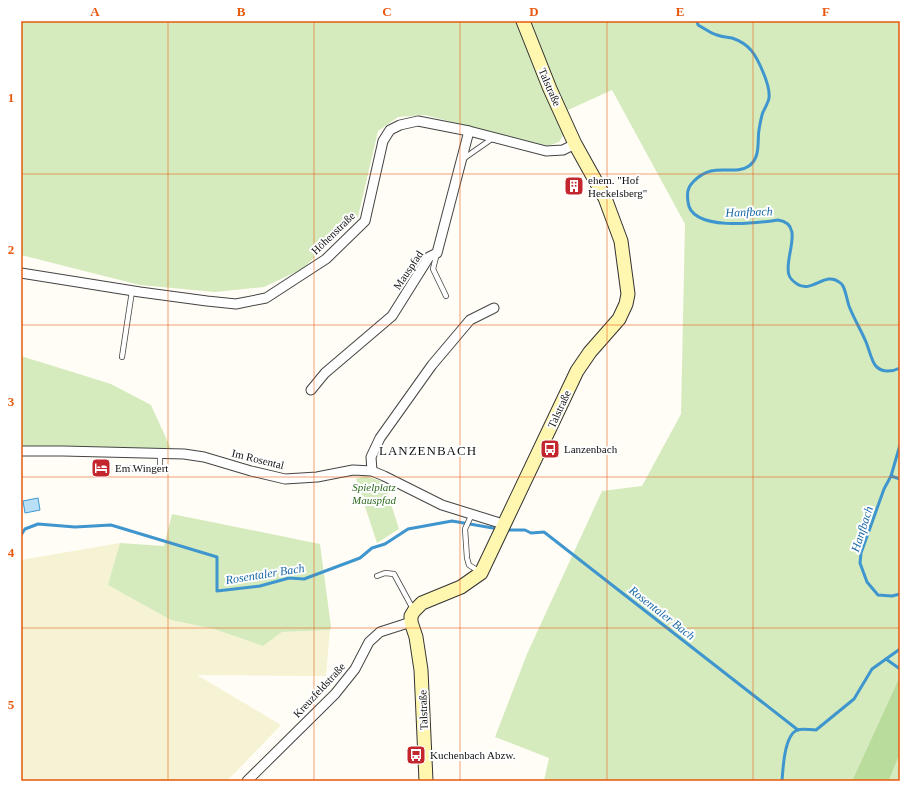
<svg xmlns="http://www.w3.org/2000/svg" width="921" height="802" viewBox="0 0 921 802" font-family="'Times New Roman',serif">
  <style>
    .farmland { fill: #f6f3d4 }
    .green { fill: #d5ebbd }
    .forest { fill: #b9dc9c }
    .water { fill: #b9e0f7; stroke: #3f96cf }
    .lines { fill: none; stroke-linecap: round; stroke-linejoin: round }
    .stream { stroke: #3f96cf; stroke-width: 3 }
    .lane-casing { stroke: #444; stroke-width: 6 }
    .street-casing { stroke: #444; stroke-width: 11 }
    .secondary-casing { stroke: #333; stroke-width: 15 }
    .lane { stroke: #fff; stroke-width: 4.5 }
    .street { stroke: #fff; stroke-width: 9 }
    .secondary { stroke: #fff6b0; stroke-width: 13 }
    .grid { fill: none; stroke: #e8590c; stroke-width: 1; stroke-opacity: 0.55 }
    .labels { text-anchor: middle; stroke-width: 4; stroke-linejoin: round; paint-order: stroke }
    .street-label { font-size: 11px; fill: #111; stroke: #fff }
    .poi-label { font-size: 11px; fill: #111; stroke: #fff; text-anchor: start }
    .park-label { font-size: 11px; font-style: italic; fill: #2f6b1f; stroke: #fff }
    .water-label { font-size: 12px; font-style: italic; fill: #1768a6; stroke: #fff }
    .quarter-label { font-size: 13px; letter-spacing: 1px; fill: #111; stroke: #fff }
    .neatline { fill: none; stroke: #e8590c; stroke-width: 1.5 }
    .grid-label { font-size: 13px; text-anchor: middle; font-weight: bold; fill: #e8590c }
  </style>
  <rect width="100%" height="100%" fill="#fffdf5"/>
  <!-- farmland -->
  <polygon class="farmland" points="120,543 109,585 171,620 214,629 263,646 282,632 330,630 326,676 197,675 281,725 227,781 21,781 21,560"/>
  <!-- green -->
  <g class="green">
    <polygon points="21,21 900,21 900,676 852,781 544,781 549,758 495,737 527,654 602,491 642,486 681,414 685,224 612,90 568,110 564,134 559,142 548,146 425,115 398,117 378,131 358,217 302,269 264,287 215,292 140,285 21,255"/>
    <polygon points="21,356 111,384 151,405 171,449 21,446"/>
    <polygon points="365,476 384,482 399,529 377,543 356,479"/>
    <polygon points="172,514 320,544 331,627 330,630 282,632 263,646 214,629 171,620 108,585 120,543 164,546"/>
    <polygon points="900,753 900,781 888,781 890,778"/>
  </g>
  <!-- forest -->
  <polygon class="forest" points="900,676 900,753 890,778 888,781 852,781"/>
  <!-- water -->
  <polygon class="water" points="38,498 40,510 25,513 23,501"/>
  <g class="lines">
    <!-- stream -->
    <g class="stream">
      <path d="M697 21 698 25C704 28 710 33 717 35 722 37 727 37 732 38 750 44 756 55 763 72 766 79 770 90 769 98 768 103 765 108 763 112 761 117 760 124 759 130 757 142 761 157 749 166 733 177 714 160 693 182 687 188 687 194 688 202 691 232 758 223 778 220 806 224 783 259 789 275 790 279 793 281 797 284 812 294 825 271 839 282 841 283 842 284 843 286 846 292 847 300 849 306 854 319 861 330 866 342 869 349 871 359 875 365 881 373 892 372 900 368"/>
      <polyline points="900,445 891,476 884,489 861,553 860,563 867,582 878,595 892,596 900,594"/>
      <polyline points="891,476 900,479"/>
      <polyline points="507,530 525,530 531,533 544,532 798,730"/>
      <polyline points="21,535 25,529 38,524 75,527 111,525 217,557 217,591 260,586 289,578 304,579 360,558 372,548 385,544 408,529 452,521 493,528"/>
      <polyline points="886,659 900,669"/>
      <path d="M782 781C783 769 784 736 797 730 803 728 810 730 816 730L854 699 872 669 900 649"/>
    </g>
    <defs>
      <g id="lane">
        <polyline points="463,159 493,138"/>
        <polyline points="437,253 433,269 446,296"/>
        <polyline points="122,357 132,291"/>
        <polyline points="128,468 160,471 160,453"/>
        <polyline points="472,514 465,529 467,558 469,565 480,572"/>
        <polyline points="377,576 385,573 394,574 413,609"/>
      </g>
      <g id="street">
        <polyline points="21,273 140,292 207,301 236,304 266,298 326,259 365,221 383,141 390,130 400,125 418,121 469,131 546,151 563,150 575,144"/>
        <polyline points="311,390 325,373 392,316 429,257 437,253 469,131"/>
        <polyline points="21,451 63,451 184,454 204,457 251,471 285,479 317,477 353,470 372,471 384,476 442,505 503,524"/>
        <polyline points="372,471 371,457 380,438 432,365 470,320 494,308"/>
        <polyline points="247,781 335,694 355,669 369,642 380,632 411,622"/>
      </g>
      <polyline id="secondary" points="426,781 421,670 416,637 411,622 411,616 414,611 422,603 461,587 481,573 577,371 590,352 619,319 626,304 628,294 621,241 605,198 575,144 550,89 523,21"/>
    </defs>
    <!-- lane casing -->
    <use href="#lane" class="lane-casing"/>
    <!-- street casing -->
    <use href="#street" class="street-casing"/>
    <!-- secondary casing -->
    <use href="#secondary" class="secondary-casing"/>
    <!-- lane -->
    <use href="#lane" class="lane"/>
    <!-- street -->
    <use href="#street" class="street"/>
    <!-- secondary -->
    <use href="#secondary" class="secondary"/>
  </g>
  <!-- grid -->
  <path class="grid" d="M168 21V781M314 21V781M460 21V781M607 21V781M753 21V781M21 174H900M21 325H900M21 477H900M21 628H900"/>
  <!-- icons -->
  <defs>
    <symbol id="building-square" viewBox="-11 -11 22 22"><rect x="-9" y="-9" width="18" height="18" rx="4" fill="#c4262e" stroke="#fff"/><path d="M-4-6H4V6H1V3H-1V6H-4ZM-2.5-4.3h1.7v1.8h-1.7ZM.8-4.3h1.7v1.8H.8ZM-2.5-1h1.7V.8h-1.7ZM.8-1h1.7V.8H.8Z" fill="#fff"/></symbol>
    <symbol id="bus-square" viewBox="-11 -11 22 22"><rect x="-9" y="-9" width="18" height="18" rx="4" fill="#c4262e" stroke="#fff"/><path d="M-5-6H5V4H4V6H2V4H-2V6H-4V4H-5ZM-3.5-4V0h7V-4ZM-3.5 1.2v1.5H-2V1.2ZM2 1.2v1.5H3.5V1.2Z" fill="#fff"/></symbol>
    <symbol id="hotel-square" viewBox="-11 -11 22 22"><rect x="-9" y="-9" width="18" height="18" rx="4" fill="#c4262e" stroke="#fff"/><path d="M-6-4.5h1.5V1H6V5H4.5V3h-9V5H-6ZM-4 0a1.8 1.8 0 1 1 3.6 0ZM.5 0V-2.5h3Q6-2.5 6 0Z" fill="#fff"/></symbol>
  </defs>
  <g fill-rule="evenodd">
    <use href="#building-square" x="563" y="175" width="22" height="22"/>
    <use href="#bus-square" x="539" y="438" width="22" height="22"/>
    <use href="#hotel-square" x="90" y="457" width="22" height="22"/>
    <use href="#bus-square" x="405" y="744" width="22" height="22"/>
  </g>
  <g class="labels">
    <!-- street labels -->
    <g class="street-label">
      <text transform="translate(550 87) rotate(66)" y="4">Talstraße</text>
      <text transform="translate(333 233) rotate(-44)" y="4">Höhenstraße</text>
      <text transform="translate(408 270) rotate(-56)" y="4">Mauspfad</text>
      <text transform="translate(559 409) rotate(-65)" y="4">Talstraße</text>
      <text transform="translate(258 459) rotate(14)" y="4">Im Rosental</text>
      <text transform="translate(319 690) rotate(-47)" y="4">Kreuzfeldstraße</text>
      <text transform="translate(423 710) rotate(-92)" y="4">Talstraße</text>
    </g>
    <!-- poi labels -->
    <g class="poi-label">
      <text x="588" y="184">ehem. "Hof<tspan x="588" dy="13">Heckelsberg"</tspan></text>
      <text x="564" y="453">Lanzenbach</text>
      <text x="115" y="472">Em Wingert</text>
      <text x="430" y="759">Kuchenbach Abzw.</text>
    </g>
    <!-- park labels -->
    <g class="park-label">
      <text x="374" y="491">Spielplatz<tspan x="374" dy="13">Mauspfad</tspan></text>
    </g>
    <!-- water labels -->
    <g class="water-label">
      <text transform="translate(749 212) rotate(-2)" y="4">Hanfbach</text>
      <text transform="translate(862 529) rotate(-72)" y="4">Hanfbach</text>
      <text transform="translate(265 574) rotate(-9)" y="4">Rosentaler Bach</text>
      <text transform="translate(662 613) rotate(38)" y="4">Rosentaler Bach</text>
    </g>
    <!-- quarter labels -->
    <g class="quarter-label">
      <text x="428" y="455">LANZENBACH</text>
    </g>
  </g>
  <!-- border -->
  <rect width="921" height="802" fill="none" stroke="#ffffff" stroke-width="44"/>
  <rect x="22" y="22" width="877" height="758" class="neatline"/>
  <g class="grid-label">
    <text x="95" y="16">A</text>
    <text x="241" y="16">B</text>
    <text x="387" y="16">C</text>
    <text x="534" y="16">D</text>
    <text x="680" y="16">E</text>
    <text x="826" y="16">F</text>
    <text x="11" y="102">1</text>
    <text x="11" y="254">2</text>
    <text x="11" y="406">3</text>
    <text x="11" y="557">4</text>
    <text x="11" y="709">5</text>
  </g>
</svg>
